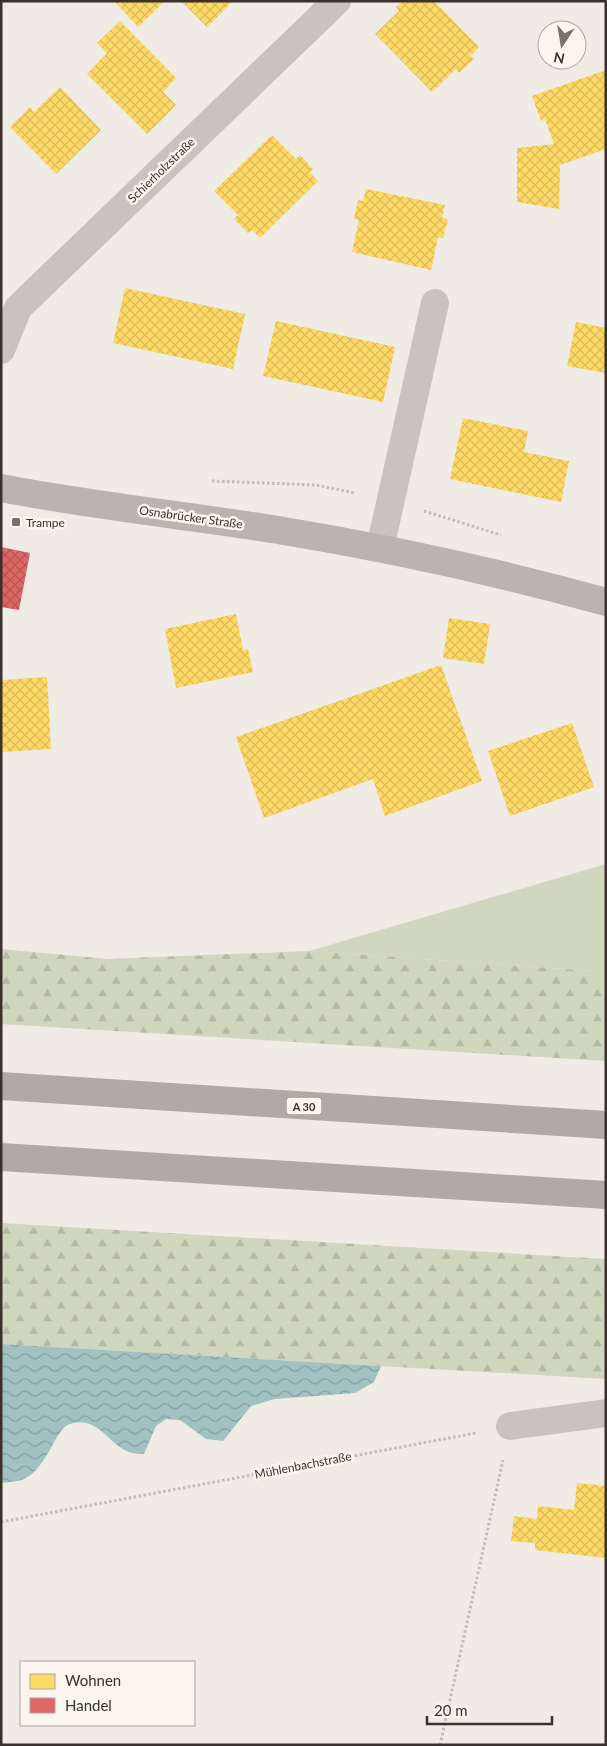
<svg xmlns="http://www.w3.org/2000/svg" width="607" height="1746" viewBox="0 0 607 1746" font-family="Lato,sans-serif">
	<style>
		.grass { fill: #d1d6bf }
		.forest { fill: url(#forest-firs) }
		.water { fill: url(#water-waves) }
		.homes { fill: url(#homes-cross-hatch) }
		.shops { fill: url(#shops-cross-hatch) }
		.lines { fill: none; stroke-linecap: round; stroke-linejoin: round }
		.path { stroke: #c2bbb6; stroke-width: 3; stroke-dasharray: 2.5 2.5; stroke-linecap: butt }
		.minor { stroke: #c9c3be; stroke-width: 28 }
		.secondary { stroke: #bab3ae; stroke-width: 28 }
		.motorway { stroke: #afaaa4; stroke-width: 28 }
		.poi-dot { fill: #7a716c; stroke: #fbf5ee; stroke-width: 2 }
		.labels { text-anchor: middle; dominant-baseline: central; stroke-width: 5; stroke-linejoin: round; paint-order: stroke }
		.shield { fill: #fbf5ee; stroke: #756b66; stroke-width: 1 }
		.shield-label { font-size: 11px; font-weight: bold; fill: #3b302b }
		.street-label { font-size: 12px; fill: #3b302b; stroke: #fbf5ee }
		.poi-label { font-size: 12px; fill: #3b302b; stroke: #fbf5ee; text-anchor: start }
	</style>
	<defs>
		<pattern id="forest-firs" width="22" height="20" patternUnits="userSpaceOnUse" patternTransform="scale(1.25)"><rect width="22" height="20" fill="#d1d6bf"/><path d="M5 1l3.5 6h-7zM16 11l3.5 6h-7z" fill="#b4b8a4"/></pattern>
		<pattern id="water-waves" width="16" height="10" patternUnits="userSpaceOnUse" patternTransform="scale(1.25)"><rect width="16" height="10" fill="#a1c2c1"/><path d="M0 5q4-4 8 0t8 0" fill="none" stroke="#849e9d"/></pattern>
		<pattern id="homes-cross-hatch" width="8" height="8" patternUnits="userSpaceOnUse" patternTransform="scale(1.25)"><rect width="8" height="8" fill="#ffd966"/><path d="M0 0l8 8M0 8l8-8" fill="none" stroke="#dbbb59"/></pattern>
		<pattern id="shops-cross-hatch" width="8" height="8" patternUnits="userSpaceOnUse" patternTransform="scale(1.25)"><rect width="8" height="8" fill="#e06666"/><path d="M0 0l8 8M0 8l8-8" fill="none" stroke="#b75454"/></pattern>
	</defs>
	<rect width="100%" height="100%" fill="#f0ebe5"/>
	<path class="grass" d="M 606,864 L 606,972 L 309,951 Z"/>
	<g class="forest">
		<path d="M 1,949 L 108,959 L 309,951 L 606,972 L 606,1061 L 1,1024 Z"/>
		<path d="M 1,1223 L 606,1259 L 606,1379 L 1,1344 Z"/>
	</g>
	<path class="water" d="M 1,1344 L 381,1366 L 374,1382 L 355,1393 L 275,1399 L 251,1406 L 223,1441 L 206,1439 L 180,1420 L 166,1419 L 156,1426 L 144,1454 C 109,1456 105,1414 70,1424 C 55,1428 48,1468 24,1479 C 18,1482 8,1482 1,1483 Z"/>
	<g class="homes">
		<path d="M 114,1 L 165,1 L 138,27 Z"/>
		<path d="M 181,1 L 233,1 L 207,27 Z"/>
		<path d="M 402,1 L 434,1 L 479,47 L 470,56 L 474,59 L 459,73 L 456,69 L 432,92 L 375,34 L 399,11 L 396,7 Z"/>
		<path d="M 120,21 L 176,78 L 163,92 L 176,105 L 147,134 L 87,74 L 107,53 L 97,43 Z"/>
		<path d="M 606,70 L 606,149 L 560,165 L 559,209 L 517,202 L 517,148 L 554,144 L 545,119 L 541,121 L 532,96 Z"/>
		<path d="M 60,87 L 101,130 L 56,174 L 10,127 L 30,107 L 34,112 Z"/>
		<path d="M 272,135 L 296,159 L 300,155 L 313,169 L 310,172 L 318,181 L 260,238 L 252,230 L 248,233 L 234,219 L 238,215 L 214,191 Z"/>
		<path d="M 366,189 L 445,205 L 442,218 L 448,219 L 443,238 L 438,237 L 431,270 L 352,252 L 359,220 L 354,219 L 358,200 L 363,201 Z"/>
		<path d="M 125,288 L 245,314 L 233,369 L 113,343 Z"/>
		<path d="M 276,321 L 395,347 L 383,402 L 263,376 Z"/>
		<path d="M 576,322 L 606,328 L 606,373 L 567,366 Z"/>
		<path d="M 463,418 L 528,431 L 524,452 L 569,461 L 561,502 L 450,479 Z"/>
		<path d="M 236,614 L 243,650 L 248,649 L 253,672 L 176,688 L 165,629 Z"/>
		<path d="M 449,618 L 490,624 L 484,664 L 443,658 Z"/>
		<path d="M 441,665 L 482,781 L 385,816 L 373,779 L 264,818 L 236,737 Z"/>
		<path d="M 47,677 L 51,749 L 1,752 L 1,680 Z"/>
		<path d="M 572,723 L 594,787 L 510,816 L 488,751 Z"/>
		<path d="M 577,1483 L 606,1486 L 606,1558 L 535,1550 L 535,1543 L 511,1541 L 514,1516 L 537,1519 L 538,1506 L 574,1510 Z"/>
	</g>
	<path class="shops" d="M 1,547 L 30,553 L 19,610 L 1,607 Z"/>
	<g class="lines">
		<g class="path">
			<path d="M 212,481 L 316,485 L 355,493"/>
			<path d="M 424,511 L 501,535"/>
			<path d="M 1,1522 L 476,1433"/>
			<path d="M 440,1745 L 503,1460"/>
		</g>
		<g class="minor">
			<path d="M 1,350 L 18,308 L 337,1"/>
			<path d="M 380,548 L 435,303"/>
			<path d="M 510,1426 L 606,1413"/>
		</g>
		<path class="secondary" d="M 1,488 C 93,506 186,515 278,530 C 388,548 498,572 606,602"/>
		<g class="motorway">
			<path d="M 1,1086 L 606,1125"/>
			<path d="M 1,1157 L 606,1195"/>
		</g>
	</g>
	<rect class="poi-dot" x="11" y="517" width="10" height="10" rx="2.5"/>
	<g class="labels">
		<rect class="shield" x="286.5" y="1097.5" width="35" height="17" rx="4"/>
		<g class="shield-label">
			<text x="304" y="1106">A 30</text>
		</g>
		<g class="street-label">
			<text transform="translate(161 170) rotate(-44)">Schierholzstraße</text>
			<text transform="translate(191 517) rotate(8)">Osnabrücker Straße</text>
			<text transform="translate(303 1465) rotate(-11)">Mühlenbachstraße</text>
		</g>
		<g class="poi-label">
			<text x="26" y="522">Trampe</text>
		</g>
	</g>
	<rect width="607" height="1746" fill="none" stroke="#3b302b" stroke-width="5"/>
	<rect x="20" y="1661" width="175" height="65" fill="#fbf5ee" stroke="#aea6a0"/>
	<rect x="30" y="1674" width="25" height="15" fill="#ffd966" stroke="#aea6a0"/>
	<text x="65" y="1686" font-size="15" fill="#3b302b">Wohnen</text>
	<rect x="30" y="1698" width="25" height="15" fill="#e06666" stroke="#aea6a0"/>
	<text x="65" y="1711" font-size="15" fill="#3b302b">Handel</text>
	<g transform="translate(562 45) rotate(192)"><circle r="24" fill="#fbf5ee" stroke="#aea6a0"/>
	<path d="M0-4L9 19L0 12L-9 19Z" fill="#7a716c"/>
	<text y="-8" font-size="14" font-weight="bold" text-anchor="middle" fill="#3b302b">N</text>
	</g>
	<path d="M427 1716v8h125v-8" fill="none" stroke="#3b302b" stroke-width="2.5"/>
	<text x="434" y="1716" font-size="15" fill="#3b302b" stroke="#fbf5ee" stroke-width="4" paint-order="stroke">20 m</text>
</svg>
